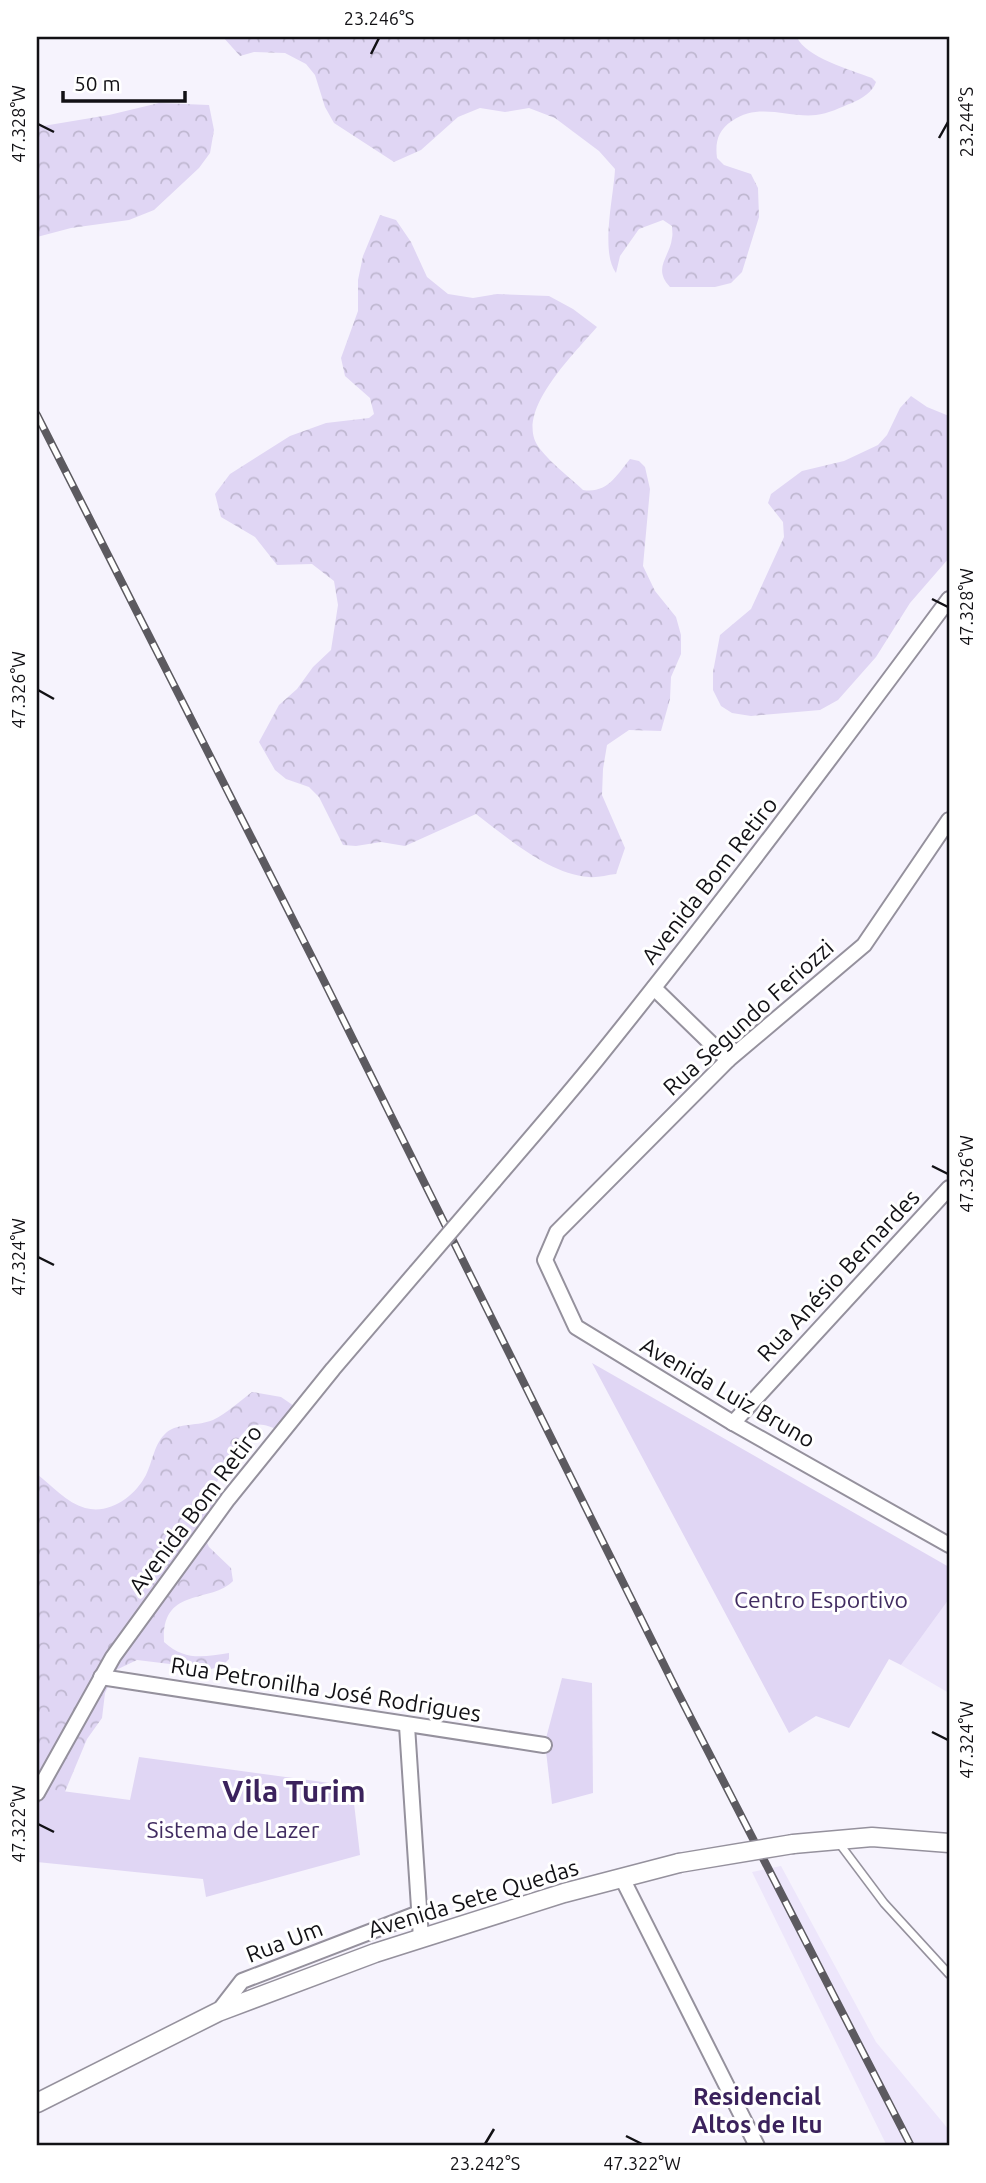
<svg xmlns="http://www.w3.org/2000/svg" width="986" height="2183" viewBox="0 0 986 2183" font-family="Ubuntu,sans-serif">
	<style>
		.built { fill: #ede6fb }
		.forest { fill: url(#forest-crowns) }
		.park { fill: #e0d6f4 }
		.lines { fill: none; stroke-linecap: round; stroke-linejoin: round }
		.service-casing { stroke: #95919d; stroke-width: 10 }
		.minor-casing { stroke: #95919d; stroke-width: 18 }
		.tertiary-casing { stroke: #95919d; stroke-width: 21 }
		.service { stroke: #fff; stroke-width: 7 }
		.minor { stroke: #fff; stroke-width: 14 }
		.tertiary { stroke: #fff; stroke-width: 18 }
		.rail-casing { stroke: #5c5a60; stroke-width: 8 }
		.rail { stroke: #fff; stroke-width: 5; stroke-dasharray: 16; stroke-linecap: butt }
		.minor-bridge-casing { stroke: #95919d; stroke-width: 18; stroke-linecap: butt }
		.tertiary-bridge-casing { stroke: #95919d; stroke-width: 21; stroke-linecap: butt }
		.minor-bridge { stroke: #fff; stroke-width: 14 }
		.tertiary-bridge { stroke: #fff; stroke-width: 18 }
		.ticks { fill: none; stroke: #121115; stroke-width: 2.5 }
		.labels { text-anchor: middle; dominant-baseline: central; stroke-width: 6; stroke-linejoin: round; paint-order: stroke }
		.street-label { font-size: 23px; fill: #121115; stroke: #fff }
		.park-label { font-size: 23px; fill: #412c61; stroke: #fff }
		.neighbourhood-label { font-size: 24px; font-weight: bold; fill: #3b225c; stroke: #fff }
		.district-label { font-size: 30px; font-weight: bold; fill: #3b225c; stroke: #fff }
		.neatline { fill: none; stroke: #121115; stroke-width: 2.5 }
		.ticks-label { font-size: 18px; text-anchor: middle; fill: #121115 }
	</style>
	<defs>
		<pattern id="forest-crowns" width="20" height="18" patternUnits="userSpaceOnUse" patternTransform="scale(1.75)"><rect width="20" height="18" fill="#e0d6f4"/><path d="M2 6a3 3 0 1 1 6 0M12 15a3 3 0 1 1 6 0" fill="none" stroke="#bfb7d0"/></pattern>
	</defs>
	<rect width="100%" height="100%" fill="#f6f3fd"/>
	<g class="built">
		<path d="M 949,1599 L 949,1693 L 901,1665 Z"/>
		<path d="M 781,1866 L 876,2042 L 949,2130 L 949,2146 L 887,2146 L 752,1872 Z"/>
	</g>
	<g class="forest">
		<path d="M 223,37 L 797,37 C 805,57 851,70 872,78 L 876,82 C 873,92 861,99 852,103 C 841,107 828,114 816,115 C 788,118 758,102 732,121 C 718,130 715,142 717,158 L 724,165 L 751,174 L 758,188 L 759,217 L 742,272 L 731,283 L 715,287 L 670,287 C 652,268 670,257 672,238 C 673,234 672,230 672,226 L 663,220 L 639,229 L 620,256 L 616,273 C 600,252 614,195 615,169 L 599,151 L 555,118 L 529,108 L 505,112 L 480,108 L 458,117 L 421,150 L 394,162 L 334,123 L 325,107 L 315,75 L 306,64 L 285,53 L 254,52 L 240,56 Z"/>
		<path d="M 159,103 L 209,105 L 214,130 L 210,153 L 199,168 L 154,210 L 129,220 L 71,228 L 37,237 L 37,127 L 109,115 Z"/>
		<path d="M 380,215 L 396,220 L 411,242 L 427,277 L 448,294 L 473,298 L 497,294 L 549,296 L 573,309 L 597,327 C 575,353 511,414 540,449 C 552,464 569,477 583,490 C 607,494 617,475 630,459 L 639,461 L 645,467 L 650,489 L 643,566 L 655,591 L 676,617 L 681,635 L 681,654 L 671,677 L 670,699 L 661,731 L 629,730 L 607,745 L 603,769 L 602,795 L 625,848 L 616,874 C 607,875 597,878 589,877 C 548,874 508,838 476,814 L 405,846 L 381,842 L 356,846 L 343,845 L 319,797 L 309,787 L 286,779 L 275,770 L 259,742 L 279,705 L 297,689 L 313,667 L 331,650 L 338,605 L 334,581 L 312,564 L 277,565 L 255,537 L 221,517 L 215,494 L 230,474 L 290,436 L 326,423 L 369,418 L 374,414 L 370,398 L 345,376 L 341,358 L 358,311 L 358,280 L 363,256 Z"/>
		<path d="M 911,396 L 927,407 L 949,416 L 949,558 L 910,603 L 876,657 L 838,700 L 820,710 L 751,716 L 732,713 L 721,706 L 713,690 L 713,672 L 720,635 L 751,609 L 784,537 L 783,522 L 768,503 L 771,494 L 802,471 L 844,461 L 878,445 L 887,435 L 900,408 Z"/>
		<path d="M 252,1392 L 281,1397 L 297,1408 L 277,1429 C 271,1427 262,1423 255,1425 C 236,1431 223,1468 216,1485 L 227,1495 L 204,1536 L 209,1547 L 231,1568 L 233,1581 C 211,1604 161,1586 164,1642 C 185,1661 203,1657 229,1653 L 229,1659 L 222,1666 L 211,1669 L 137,1660 L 116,1670 L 105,1693 L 102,1718 L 87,1739 L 64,1794 L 37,1844 L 37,1474 C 51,1485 67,1503 85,1508 C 110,1515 135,1496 146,1475 C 153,1461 154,1443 167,1432 C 178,1423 199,1426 213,1420 C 227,1413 240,1401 252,1392 Z"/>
	</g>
	<g class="park">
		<path d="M 592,1363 L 949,1567 L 949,1599 L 901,1665 L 889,1659 L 849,1728 L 816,1716 L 789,1733 Z"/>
		<path d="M 562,1678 L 592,1683 L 593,1793 L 552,1804 L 545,1742 Z"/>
		<path d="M 139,1757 L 352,1786 L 360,1855 L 206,1897 L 203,1879 L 37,1862 L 37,1807 L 47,1789 L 130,1800 Z"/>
	</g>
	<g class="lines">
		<defs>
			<path id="service" d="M 839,1843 L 884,1903 L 949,1974"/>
			<g id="minor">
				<path d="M 949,820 L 864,945 L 728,1060 L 557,1232 L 545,1260 L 576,1327 L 733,1423 L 949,1545"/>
				<path d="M 654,988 L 728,1060"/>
				<path d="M 494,1181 C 528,1141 563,1101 597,1059 C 718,909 834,754 949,599"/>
				<path d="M 733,1423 L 949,1188"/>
				<path d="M 101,1677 L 544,1745"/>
				<path d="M 407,1726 L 421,1938"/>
				<path d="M 37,1793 L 113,1657 L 228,1499 L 333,1369 L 416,1272"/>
				<path d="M 622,1878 L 757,2146"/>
				<path d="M 218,2012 L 242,1981 L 419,1913"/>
			</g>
			<g id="tertiary">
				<path d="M 793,1844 L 872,1837 L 949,1843"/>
				<path d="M 37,2103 L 218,2012 L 375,1953 L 564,1893 L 679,1863"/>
			</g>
		</defs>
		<use href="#service" class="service-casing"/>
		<use href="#minor" class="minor-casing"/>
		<use href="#tertiary" class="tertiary-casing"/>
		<use href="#service" class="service"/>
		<use href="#minor" class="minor"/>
		<use href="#tertiary" class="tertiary"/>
		<defs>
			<path id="rail" d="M 37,415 L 323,979 L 678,1693 L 911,2146"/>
		</defs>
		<use href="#rail" class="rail-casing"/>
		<use href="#rail" class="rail"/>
		<defs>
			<path id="minor-bridge" d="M 416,1272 L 494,1181"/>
			<path id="tertiary-bridge" d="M 679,1863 L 793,1844"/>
		</defs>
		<use href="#minor-bridge" class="minor-bridge-casing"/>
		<use href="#tertiary-bridge" class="tertiary-bridge-casing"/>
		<use href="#minor-bridge" class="minor-bridge"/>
		<use href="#tertiary-bridge" class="tertiary-bridge"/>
	</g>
	<path class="ticks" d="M 371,54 L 379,38M 38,124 L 54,132M 939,138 L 948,122M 932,599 L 948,607M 38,690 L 54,699M 932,1166 L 948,1174M 38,1257 L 54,1265M 932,1732 L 948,1740M 38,1824 L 54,1832M 626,2136 L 642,2144M 485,2144 L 494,2129"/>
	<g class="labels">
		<g class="street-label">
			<text transform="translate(709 880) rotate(-52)">Avenida Bom Retiro</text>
			<text transform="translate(748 1017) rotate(-42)">Rua Segundo Feriozzi</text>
			<text transform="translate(838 1275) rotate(-47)">Rua Anésio Bernardes</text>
			<text transform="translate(728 1392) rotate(30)">Avenida Luiz Bruno</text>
			<text transform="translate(195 1509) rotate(-53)">Avenida Bom Retiro</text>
			<text transform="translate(326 1689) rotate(9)">Rua Petronilha José Rodrigues</text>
			<text transform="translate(473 1898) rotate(-17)">Avenida Sete Quedas</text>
			<text transform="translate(284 1941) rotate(-21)">Rua Um</text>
		</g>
		<g class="park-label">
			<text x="821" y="1599">Centro Esportivo</text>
			<text x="233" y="1829">Sistema de Lazer</text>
		</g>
		<g class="neighbourhood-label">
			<text x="757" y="2096">Residencial<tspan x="757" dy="28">Altos de Itu</tspan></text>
		</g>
		<g class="district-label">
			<text x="294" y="1791">Vila Turim</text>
		</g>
	</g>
	<rect width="986" height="2183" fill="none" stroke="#ffffff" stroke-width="77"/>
	<path d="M63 91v10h122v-10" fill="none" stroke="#121115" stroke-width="3.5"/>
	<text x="74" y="91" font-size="21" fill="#121115" stroke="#ffffff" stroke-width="5" paint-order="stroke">50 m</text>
	<rect x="38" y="38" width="910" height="2106" class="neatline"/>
	<g class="ticks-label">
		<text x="379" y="25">23.246°S</text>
		<text transform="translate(967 122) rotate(-90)" y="6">23.244°S</text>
		<text transform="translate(19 124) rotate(-90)" y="6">47.328°W</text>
		<text transform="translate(967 607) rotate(-90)" y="6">47.328°W</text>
		<text transform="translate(19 690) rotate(-90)" y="6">47.326°W</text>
		<text transform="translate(967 1174) rotate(-90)" y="6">47.326°W</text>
		<text transform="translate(19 1257) rotate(-90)" y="6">47.324°W</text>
		<text transform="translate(967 1740) rotate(-90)" y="6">47.324°W</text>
		<text transform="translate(19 1824) rotate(-90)" y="6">47.322°W</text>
		<text x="485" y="2170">23.242°S</text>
		<text x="642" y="2170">47.322°W</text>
	</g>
</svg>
